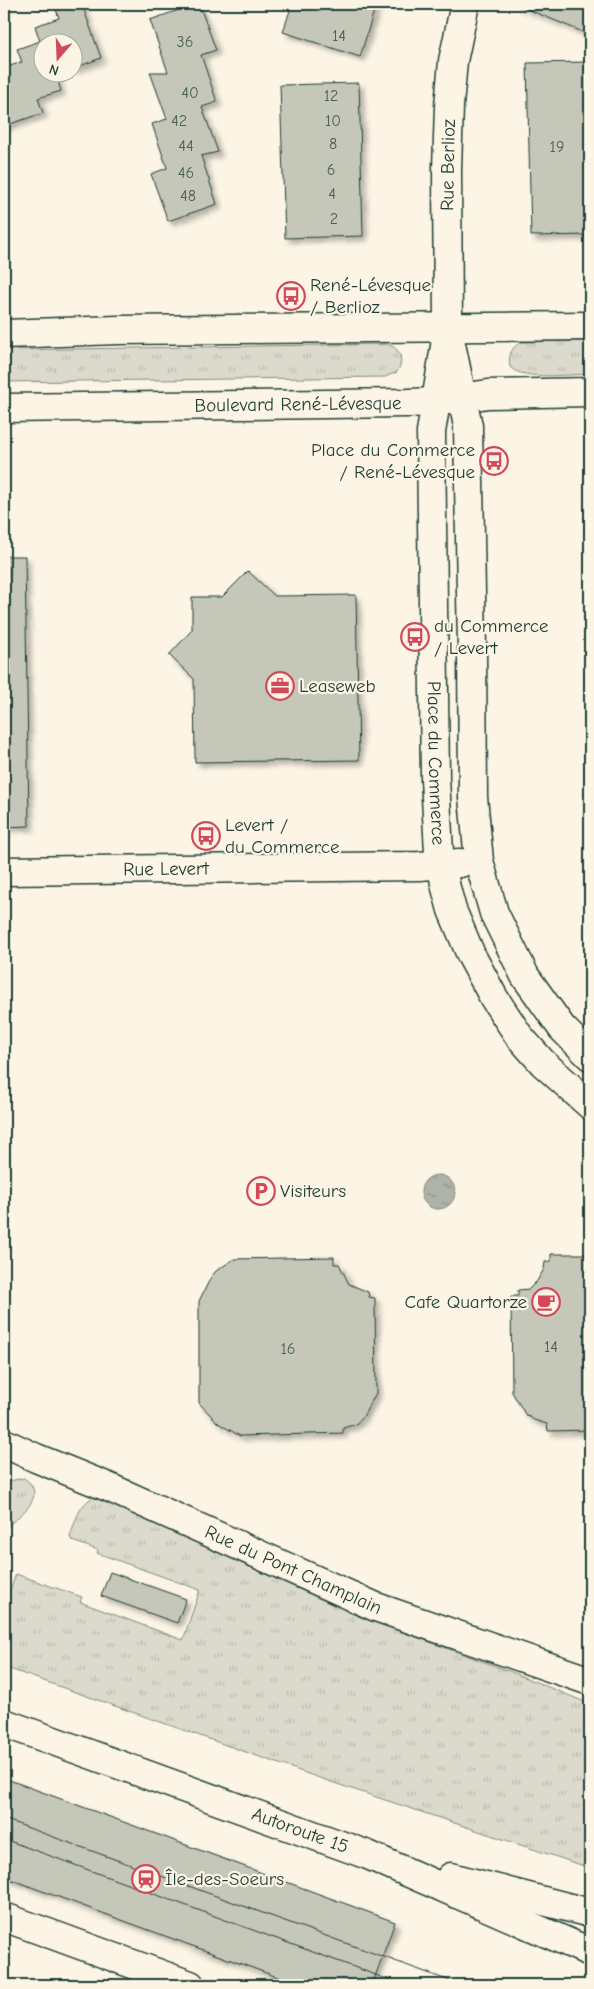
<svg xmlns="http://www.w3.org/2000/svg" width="594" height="1989" viewBox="0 0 594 1989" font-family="'Comic Neue',sans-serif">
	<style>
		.grass { fill: url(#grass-tufts); stroke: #7e8c80 }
		.water { fill: url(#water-ripples); stroke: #758479 }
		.building { fill: #c5c7b9; stroke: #1f3d34; filter: url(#shadow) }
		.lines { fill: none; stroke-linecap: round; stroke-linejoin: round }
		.minor-casing { stroke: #1f3d34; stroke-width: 31 }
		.highway-casing { stroke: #1f3d34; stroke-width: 31 }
		.minor { stroke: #fcf5e5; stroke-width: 28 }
		.highway { stroke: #fcf5e5; stroke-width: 28 }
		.tram { stroke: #1f3d34; stroke-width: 1 }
		.labels { text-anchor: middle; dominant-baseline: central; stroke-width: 4.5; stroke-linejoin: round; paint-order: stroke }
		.number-label { font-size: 16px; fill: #486055 }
		.street-label { font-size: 19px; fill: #1f3d34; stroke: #fcf5e5 }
		.poi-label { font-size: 19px; fill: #1f3d34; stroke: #fcf5e5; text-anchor: start }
	</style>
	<defs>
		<pattern id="grass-tufts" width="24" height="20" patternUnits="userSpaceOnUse" patternTransform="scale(1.25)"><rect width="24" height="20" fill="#dcdacc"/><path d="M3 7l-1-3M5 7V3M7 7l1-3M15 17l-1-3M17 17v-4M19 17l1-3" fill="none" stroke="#bcbcb0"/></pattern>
		<pattern id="water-ripples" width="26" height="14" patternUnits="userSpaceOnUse" patternTransform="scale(1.25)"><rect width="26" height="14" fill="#aeb3a7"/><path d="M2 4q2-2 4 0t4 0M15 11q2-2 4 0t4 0" fill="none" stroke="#8d9389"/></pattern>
		<filter id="shadow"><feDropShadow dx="4.5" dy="4.5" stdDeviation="2.5" flood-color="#0004"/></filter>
	</defs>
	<rect width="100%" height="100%" fill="#fcf5e5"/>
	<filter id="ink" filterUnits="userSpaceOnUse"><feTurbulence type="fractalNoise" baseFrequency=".02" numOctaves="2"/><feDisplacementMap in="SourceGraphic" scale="10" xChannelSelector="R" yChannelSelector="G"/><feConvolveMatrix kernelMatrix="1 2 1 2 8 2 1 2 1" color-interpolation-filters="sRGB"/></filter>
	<g filter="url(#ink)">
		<g class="grass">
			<path d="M 590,341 L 590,374 C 572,374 523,381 510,367 C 508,355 511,348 521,342 Z"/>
			<path d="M 386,344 C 400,347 405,360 397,372 L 385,377 L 4,382 L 4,350 Z"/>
			<path d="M 24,1478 C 50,1496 18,1517 4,1529 L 4,1482 Z"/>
			<path d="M 100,1494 L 353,1614 L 509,1671 L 590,1704 L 590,1868 L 331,1782 L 4,1667 L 4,1607 L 16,1574 L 82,1597 L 80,1602 L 183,1640 L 200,1590 L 97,1553 L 98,1550 L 72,1541 L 70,1537 C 77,1517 79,1502 100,1494 Z"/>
		</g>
		<circle class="water" cx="438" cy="1192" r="17"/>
		<g class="building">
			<path d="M 54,4 L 82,4 L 101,58 L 72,69 L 72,42 L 42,42 L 42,72 L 64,72 L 56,75 L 61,91 L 38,98 L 43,113 L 4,126 L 4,68 L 22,62 L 17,49 L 40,41 L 35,26 L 59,18 Z"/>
			<path d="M 196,4 L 199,4 L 216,50 L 201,55 L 217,102 L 202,107 L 218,152 L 201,156 L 217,204 L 168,221 L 151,174 L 167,168 L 152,124 L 167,119 L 150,72 L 168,72 L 150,20 Z"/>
			<path d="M 292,4 L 376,4 L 360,57 L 283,32 Z"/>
			<path d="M 515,4 L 590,4 L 590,35 Z"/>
			<path d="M 590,62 L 590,235 L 531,236 L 527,63 Z"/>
			<path d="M 359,83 L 363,236 L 285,238 L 280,85 Z"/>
			<path d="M 4,556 L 25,556 L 29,826 L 4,827 Z"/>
			<path d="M 248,571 L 275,596 L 356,595 L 359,760 L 195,762 L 194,679 L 169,655 L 192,630 L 192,597 L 222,597 Z"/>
			<path d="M 551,1254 L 590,1254 L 590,1430 L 548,1431 L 547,1424 L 534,1420 L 525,1414 L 512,1392 L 511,1296 L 518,1296 L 518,1290 L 529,1289 L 537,1281 L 544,1269 L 545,1262 L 551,1261 Z"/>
			<path d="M 334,1257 L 334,1264 L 339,1264 L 349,1284 L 368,1292 L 369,1297 L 375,1298 L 376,1393 L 364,1415 L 356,1424 L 343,1428 L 343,1433 L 240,1436 L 218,1423 L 199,1403 L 199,1301 L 211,1277 L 216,1271 L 234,1259 Z"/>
			<path d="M 110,1572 L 186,1599 L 177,1623 L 101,1596 Z"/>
			<path d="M 4,1778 L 395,1922 L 372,1985 L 299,1985 L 4,1877 Z"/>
		</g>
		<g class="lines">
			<defs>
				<g id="minor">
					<path id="s1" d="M 465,4 L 453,61 L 449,106 L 447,169 L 448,328 L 431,432 L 435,779 L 439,852 L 446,888 L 452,910 L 471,955 L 494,998 L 519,1036 L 543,1063 L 590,1105"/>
					<path d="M 4,334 L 118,330 L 590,326"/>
					<path d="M 451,344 L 468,426 L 472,648 L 473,797 L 479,861 L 494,913 L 525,976 L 562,1028 L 590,1056"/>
					<path id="s2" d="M 4,408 L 408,403 L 435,402 L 488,394 L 590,392"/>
					<path id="s3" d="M 4,871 L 419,866 L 460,863"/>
					<path id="s4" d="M 4,1443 L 36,1458 L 108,1487 L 376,1607 L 590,1681"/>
				</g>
				<g id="highway">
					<path id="s5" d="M 4,1723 L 368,1855 L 590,1952"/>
					<path d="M 451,1877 L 590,1913"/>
					<path d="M 4,1917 L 190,1985"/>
				</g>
			</defs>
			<use href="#minor" class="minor-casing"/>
			<use href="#highway" class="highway-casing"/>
			<use href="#minor" class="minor"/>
			<use href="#highway" class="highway"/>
			<g class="tram">
				<path d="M 4,1819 L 461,1985"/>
				<path d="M 4,1839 L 403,1985"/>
			</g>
		</g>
	</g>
	<defs>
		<symbol id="bus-ring" viewBox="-11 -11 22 22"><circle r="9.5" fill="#fcf5e5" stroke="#d1495b" stroke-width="1.5"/><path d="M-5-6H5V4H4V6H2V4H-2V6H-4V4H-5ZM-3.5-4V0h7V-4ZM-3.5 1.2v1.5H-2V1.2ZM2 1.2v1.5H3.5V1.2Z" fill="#d1495b"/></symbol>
		<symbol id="office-ring" viewBox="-11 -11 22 22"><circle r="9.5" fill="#fcf5e5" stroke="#d1495b" stroke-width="1.5"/><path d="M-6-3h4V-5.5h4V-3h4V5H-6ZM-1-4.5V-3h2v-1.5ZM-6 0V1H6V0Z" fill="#d1495b"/></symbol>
		<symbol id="parking-ring" viewBox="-11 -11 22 22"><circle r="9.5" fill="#fcf5e5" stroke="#d1495b" stroke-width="1.5"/><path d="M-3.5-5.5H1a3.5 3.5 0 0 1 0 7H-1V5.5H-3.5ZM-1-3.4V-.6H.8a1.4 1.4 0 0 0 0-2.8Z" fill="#d1495b"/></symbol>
		<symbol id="cafe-ring" viewBox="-11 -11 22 22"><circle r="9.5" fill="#fcf5e5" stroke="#d1495b" stroke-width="1.5"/><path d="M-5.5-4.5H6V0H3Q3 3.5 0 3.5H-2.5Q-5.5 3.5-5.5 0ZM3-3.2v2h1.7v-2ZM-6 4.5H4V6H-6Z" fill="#d1495b"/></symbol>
		<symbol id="station-ring" viewBox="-11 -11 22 22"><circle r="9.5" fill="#fcf5e5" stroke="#d1495b" stroke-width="1.5"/><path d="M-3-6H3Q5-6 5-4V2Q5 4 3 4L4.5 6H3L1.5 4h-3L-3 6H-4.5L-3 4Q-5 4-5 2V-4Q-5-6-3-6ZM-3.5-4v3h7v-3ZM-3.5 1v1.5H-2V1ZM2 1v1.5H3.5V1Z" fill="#d1495b"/></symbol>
	</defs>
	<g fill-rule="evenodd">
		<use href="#bus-ring" x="275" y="280" width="32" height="32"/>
		<use href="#bus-ring" x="478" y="445" width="32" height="32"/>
		<use href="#bus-ring" x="399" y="621" width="32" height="32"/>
		<use href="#office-ring" x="264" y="670" width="32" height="32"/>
		<use href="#bus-ring" x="190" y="820" width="32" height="32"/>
		<use href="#parking-ring" x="245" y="1175" width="32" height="32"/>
		<use href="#cafe-ring" x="530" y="1286" width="32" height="32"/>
		<use href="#station-ring" x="130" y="1863" width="32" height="32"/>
	</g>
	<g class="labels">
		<g class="number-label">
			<text x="339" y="36">14</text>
			<text x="185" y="42">36</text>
			<text x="190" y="93">40</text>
			<text x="331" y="96">12</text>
			<text x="179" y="121">42</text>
			<text x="333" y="121">10</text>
			<text x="333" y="144">8</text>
			<text x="186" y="146">44</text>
			<text x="557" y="147">19</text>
			<text x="331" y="170">6</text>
			<text x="186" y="173">46</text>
			<text x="332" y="194">4</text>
			<text x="188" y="196">48</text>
			<text x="334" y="219">2</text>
			<text x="551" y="1347">14</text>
			<text x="288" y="1349">16</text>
		</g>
		<g class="street-label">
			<text transform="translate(448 165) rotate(-89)">Rue Berlioz</text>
			<text stroke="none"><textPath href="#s2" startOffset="294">Boulevard René-Lévesque</textPath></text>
			<text stroke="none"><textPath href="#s1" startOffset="762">Place du Commerce</textPath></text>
			<text stroke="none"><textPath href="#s3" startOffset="162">Rue Levert</textPath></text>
			<text stroke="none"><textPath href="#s4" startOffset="316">Rue du Pont Champlain</textPath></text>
			<text stroke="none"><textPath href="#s5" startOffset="315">Autoroute 15</textPath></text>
		</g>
		<g class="poi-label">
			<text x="310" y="285">René-Lévesque<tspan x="310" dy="22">/ Berlioz</tspan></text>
			<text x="475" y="450" text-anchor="end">Place du Commerce<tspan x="475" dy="22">/ René-Lévesque</tspan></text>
			<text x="434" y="626">du Commerce<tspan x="434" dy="22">/ Levert</tspan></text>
			<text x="299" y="686">Leaseweb</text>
			<text x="225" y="825">Levert /<tspan x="225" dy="22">du Commerce</tspan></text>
			<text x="280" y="1191">Visiteurs</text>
			<text x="527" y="1302" text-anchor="end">Cafe Quartorze</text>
			<text x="165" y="1879">Île-des-Soeurs</text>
		</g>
	</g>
	<rect width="594" height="1989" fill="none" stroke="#fcf5e5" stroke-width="20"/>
	<rect x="10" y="10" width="574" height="1969" fill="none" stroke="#1f3d34" stroke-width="2" filter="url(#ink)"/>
	<g transform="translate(58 58) rotate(199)"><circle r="24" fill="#fcf5e5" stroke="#a4ab9e"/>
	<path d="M0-4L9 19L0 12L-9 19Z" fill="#d1495b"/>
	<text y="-8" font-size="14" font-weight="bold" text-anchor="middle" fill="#1f3d34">N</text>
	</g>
</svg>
